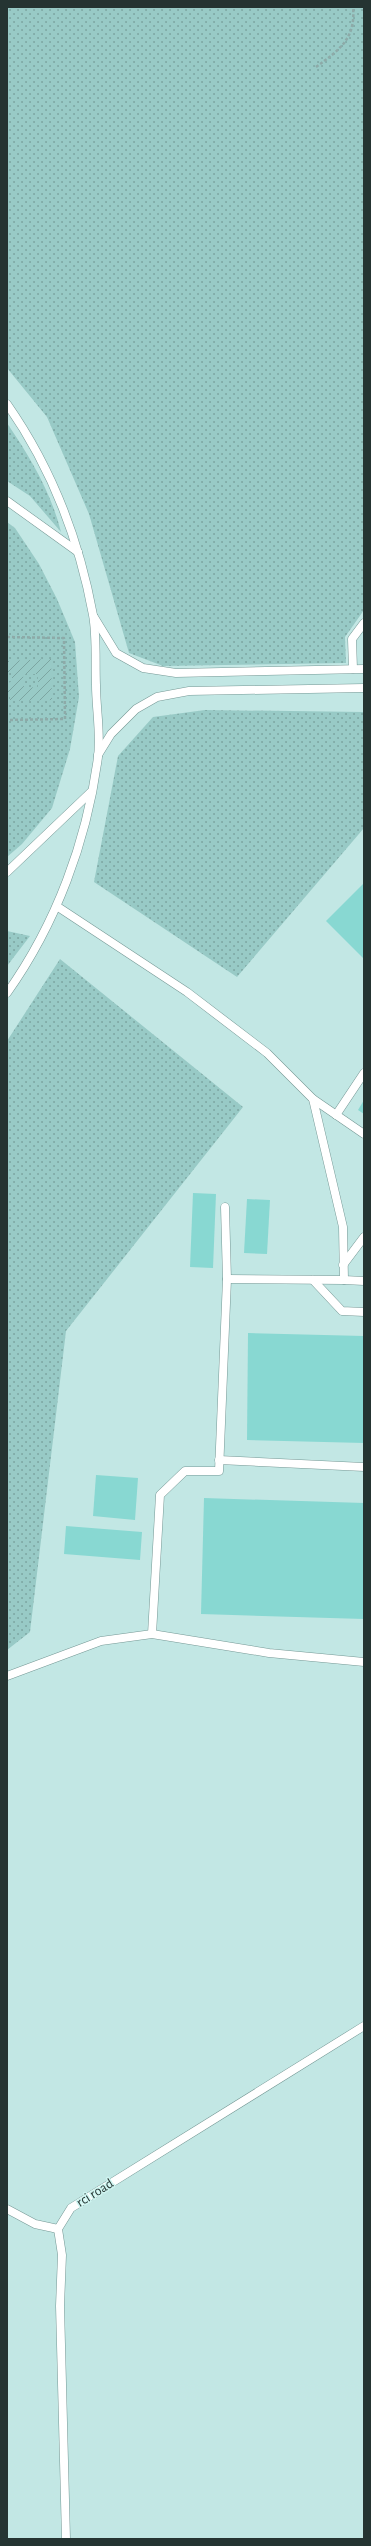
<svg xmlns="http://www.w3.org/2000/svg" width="371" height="2546" viewBox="0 0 371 2546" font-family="'Alegreya Sans',sans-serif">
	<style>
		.grass { fill: url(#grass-dots) }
		.garden { fill: url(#garden-furrows); fill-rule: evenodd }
		.building { fill: #88d8d2 }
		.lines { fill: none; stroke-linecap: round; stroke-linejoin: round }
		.service-casing { stroke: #759895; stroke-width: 9 }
		.path { stroke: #8daaa8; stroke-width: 2.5; stroke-dasharray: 3 2; stroke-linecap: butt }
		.service { stroke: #fff; stroke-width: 8 }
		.labels { text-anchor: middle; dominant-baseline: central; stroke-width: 3; stroke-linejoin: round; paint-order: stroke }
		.street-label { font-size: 14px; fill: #253432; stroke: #cff5f1 }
	</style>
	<defs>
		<pattern id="grass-dots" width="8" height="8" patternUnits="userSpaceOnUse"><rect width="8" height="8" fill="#98cac6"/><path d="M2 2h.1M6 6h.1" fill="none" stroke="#7ca5a1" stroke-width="1.8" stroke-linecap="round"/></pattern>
		<pattern id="garden-furrows" width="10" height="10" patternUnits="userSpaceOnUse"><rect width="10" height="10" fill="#98cac6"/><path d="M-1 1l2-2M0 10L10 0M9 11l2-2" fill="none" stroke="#7ca5a1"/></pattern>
	</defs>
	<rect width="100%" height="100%" fill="#c2e7e4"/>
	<g class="grass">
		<path d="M 7,7 L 364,7 L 364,610 L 345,637 L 346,663 L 163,666 L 129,653 L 89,514 L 47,417 L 7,368 Z"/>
		<path d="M 7,423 C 30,457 51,492 61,532 L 30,496 L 7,481 Z"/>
		<path d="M 7,522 L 15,528 L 39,564 L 57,599 L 75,642 L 79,697 L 70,749 L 52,808 L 22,844 L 7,857 Z"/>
		<path d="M 205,710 L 364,712 L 364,828 L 237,977 L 94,882 L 118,756 L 153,717 Z"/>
		<path d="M 7,931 L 30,936 L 7,966 Z"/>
		<path d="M 60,959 L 243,1107 L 66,1331 L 30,1632 L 7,1650 L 7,1041 Z"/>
	</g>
	<path class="garden" d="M 51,659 L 52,700 L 10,701 L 10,693 L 7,694 L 7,684 L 12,681 L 12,672 L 7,672 L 7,661 ZM 23,674 L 38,674 L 38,687 L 24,688 Z"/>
	<g class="building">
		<path d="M 364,883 L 364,959 L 326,921 Z"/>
		<path d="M 364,1100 L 364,1114 L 358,1110 Z"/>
		<path d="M 193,1193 L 216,1194 L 213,1268 L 190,1267 Z"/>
		<path d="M 247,1199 L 270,1200 L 267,1254 L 244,1253 Z"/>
		<path d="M 248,1333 L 364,1336 L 364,1443 L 247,1440 Z"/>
		<path d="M 96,1475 L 138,1478 L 135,1520 L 93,1516 Z"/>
		<path d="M 204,1498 L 364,1503 L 364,1619 L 201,1614 Z"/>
		<path d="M 66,1526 L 142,1532 L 140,1560 L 64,1554 Z"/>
	</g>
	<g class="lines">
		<defs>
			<g id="service">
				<path d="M 7,404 C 51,467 79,539 93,615 C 97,637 95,662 96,685 C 96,708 101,734 98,757 C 87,841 56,924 7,993"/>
				<path d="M 7,501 L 78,552"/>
				<path d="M 94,617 L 116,653 L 143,668 L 176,673 L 364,669"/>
				<path d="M 353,669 L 352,639 L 364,623"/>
				<path d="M 98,755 L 111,734 L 136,709 L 157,697 L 189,691 L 364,688"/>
				<path d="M 7,872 L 91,792"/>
				<path d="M 58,907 L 187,992 L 267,1053 L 313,1099 L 343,1227 L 344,1280 L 364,1281"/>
				<path d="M 313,1099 L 364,1134"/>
				<path d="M 336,1115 L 364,1073"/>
				<path d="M 343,1265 L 364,1237"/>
				<path d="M 227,1279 L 344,1280"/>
				<path d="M 313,1280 L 342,1311 L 364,1312"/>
				<path d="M 219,1460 L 364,1467"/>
				<path d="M 152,1634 L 160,1495 L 185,1471 L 219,1471 L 227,1279 L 225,1207"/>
				<path d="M 7,1676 L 101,1641 L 152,1634 L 269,1653 L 364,1662"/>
				<path d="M 7,2209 L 35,2224 L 58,2229"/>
				<path d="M 66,2539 L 60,2306 L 62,2255 L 58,2229 L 71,2208 L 364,2026"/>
			</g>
		</defs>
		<use href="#service" class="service-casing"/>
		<g class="path">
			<path d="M 316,67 C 339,50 356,39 353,7"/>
			<path d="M 7,637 L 64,638 L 65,719 L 7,720"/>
		</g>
		<use href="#service" class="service"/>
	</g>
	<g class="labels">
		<g class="street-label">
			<text transform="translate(95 2193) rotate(-32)">rci road</text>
		</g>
	</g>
	<rect width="371" height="2546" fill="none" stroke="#253432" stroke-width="16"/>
</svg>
